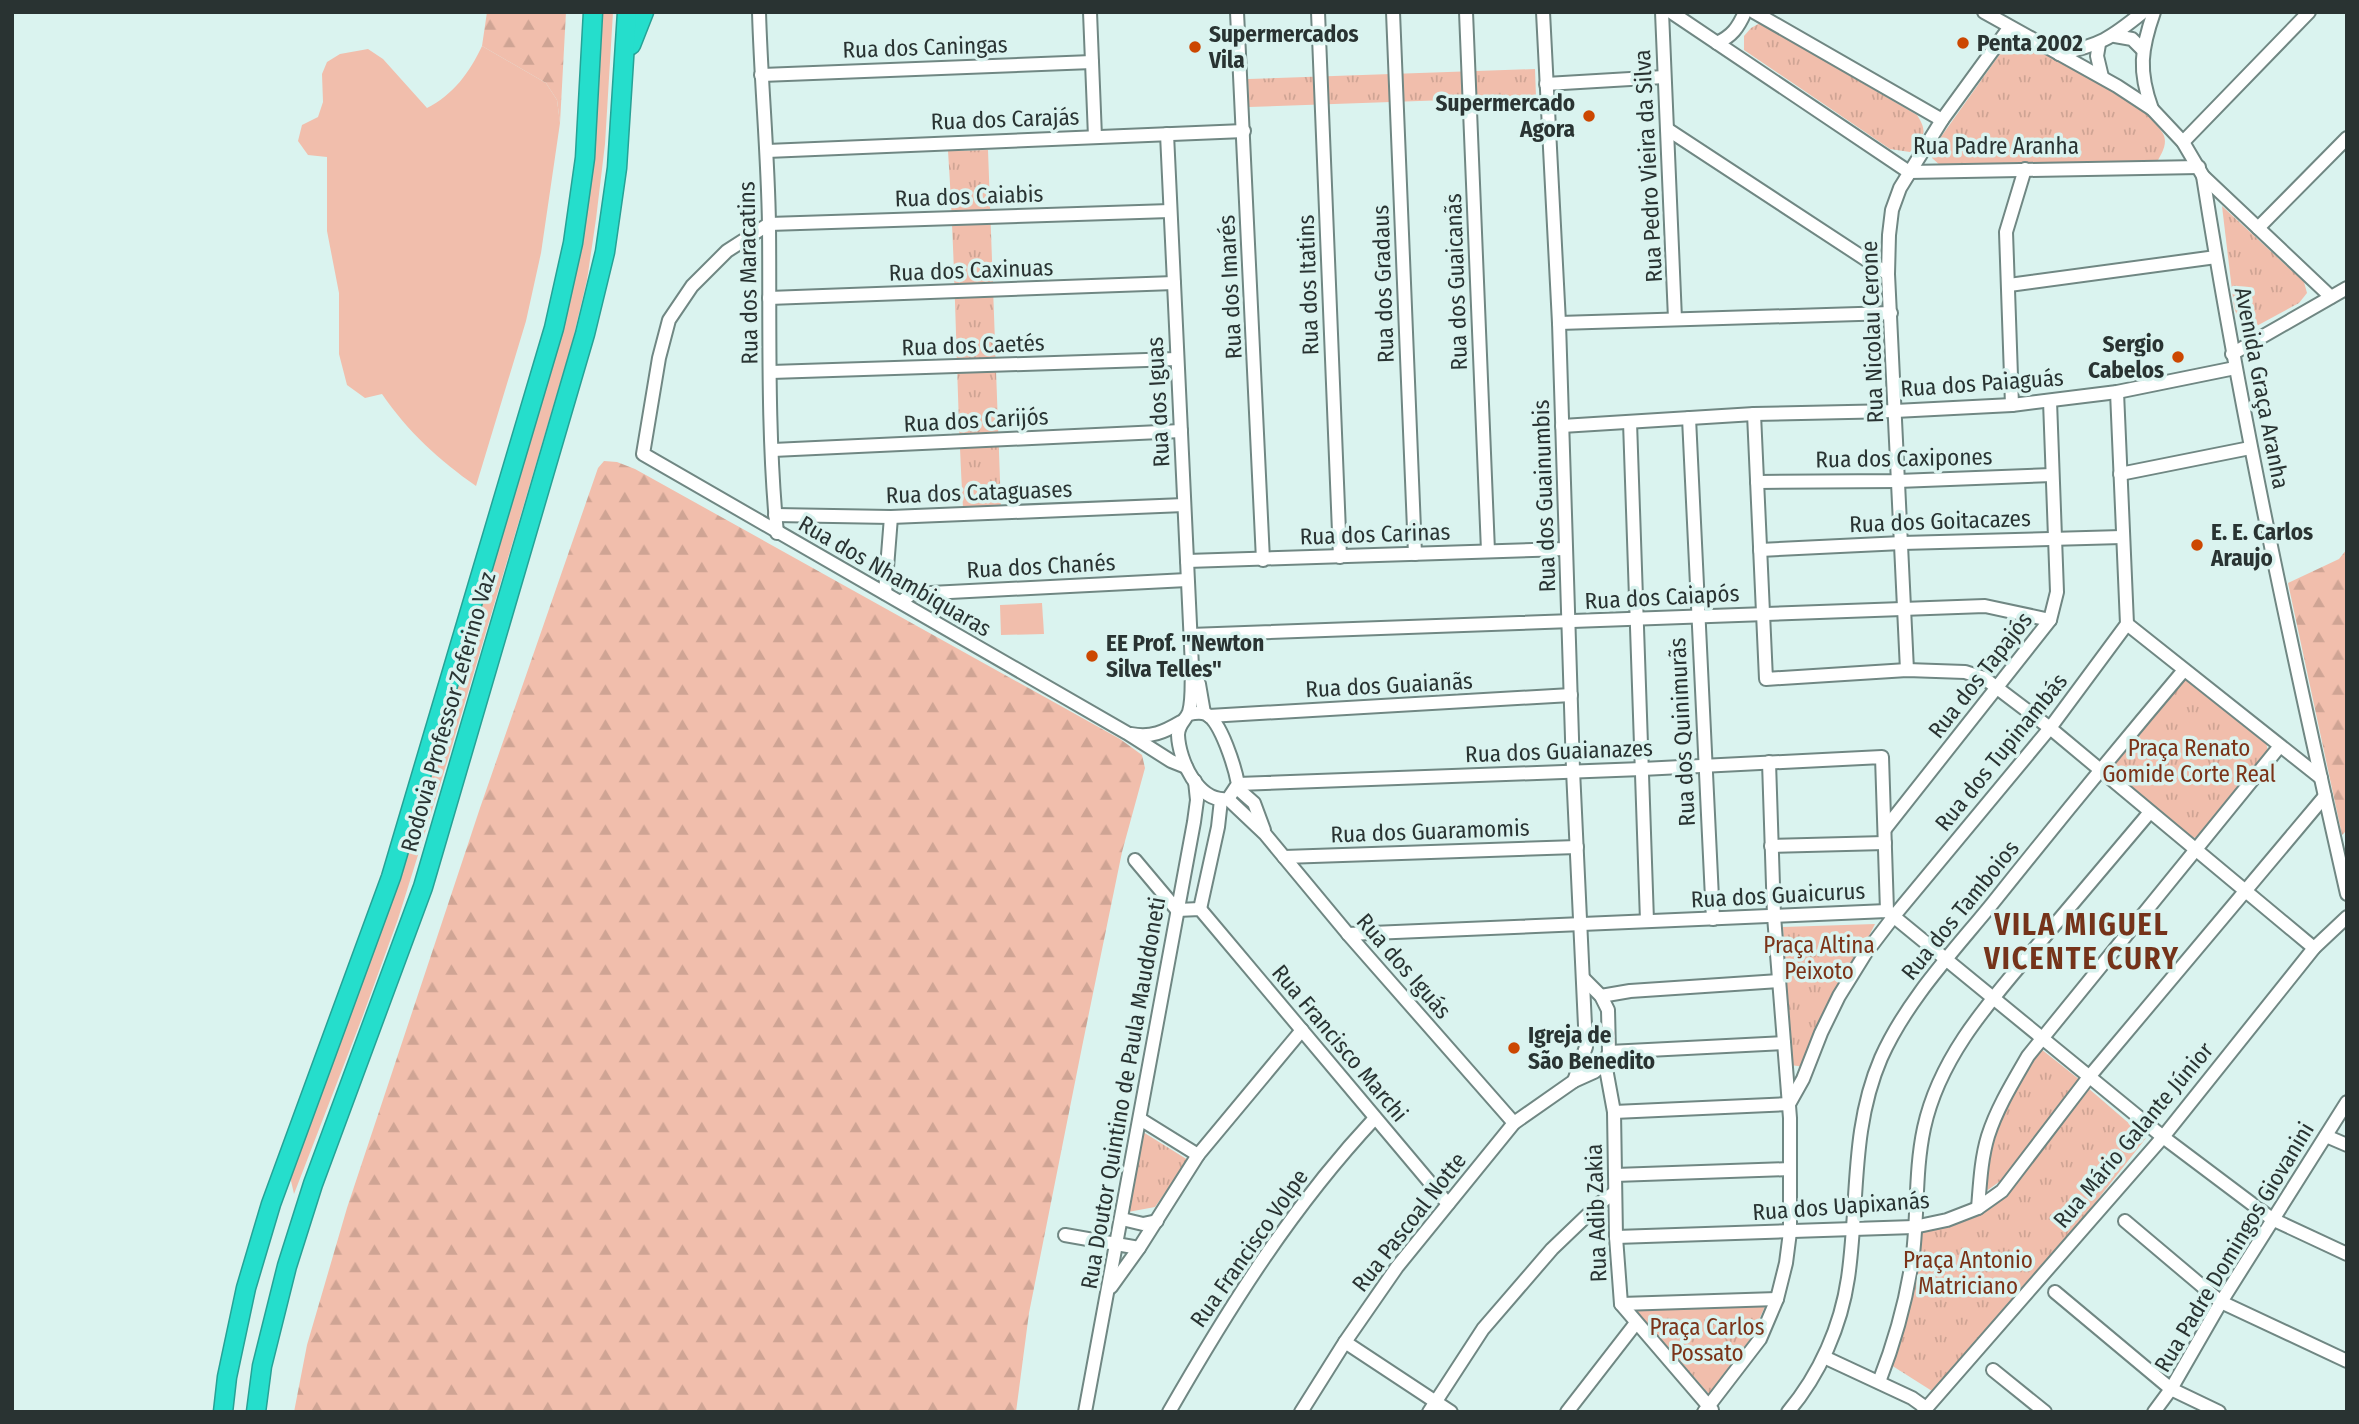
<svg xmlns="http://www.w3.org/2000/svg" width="2359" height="1424" viewBox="0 0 2359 1424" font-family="'Fira Sans Condensed',sans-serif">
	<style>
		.grass { fill: #f1beac }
		.forest { fill: url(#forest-firs) }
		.park { fill: url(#park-tufts) }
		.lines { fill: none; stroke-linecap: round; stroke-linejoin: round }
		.minor-casing { stroke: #708783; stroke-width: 16 }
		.highway-casing { stroke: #26a296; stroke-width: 21 }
		.minor { stroke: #fff; stroke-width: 12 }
		.highway { stroke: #25decc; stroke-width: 18 }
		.poi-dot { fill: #cc4701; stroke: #daf3ef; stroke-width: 2.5 }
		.labels { text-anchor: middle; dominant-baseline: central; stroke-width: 7; stroke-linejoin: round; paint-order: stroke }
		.poi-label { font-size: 23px; font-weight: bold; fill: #293332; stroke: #daf3ef; text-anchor: start }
		.street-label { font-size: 23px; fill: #293332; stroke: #daf3ef }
		.park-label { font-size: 23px; fill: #7b3318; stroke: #daf3ef }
		.district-label { font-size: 30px; font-weight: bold; letter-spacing: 2px; fill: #75331a; stroke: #daf3ef }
	</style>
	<defs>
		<pattern id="forest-firs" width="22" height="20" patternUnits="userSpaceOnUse" patternTransform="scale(1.75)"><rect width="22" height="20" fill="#f1beac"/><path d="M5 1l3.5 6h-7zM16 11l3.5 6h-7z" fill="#cfa494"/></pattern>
		<pattern id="park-tufts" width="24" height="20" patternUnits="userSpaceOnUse" patternTransform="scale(1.75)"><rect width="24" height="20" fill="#f1beac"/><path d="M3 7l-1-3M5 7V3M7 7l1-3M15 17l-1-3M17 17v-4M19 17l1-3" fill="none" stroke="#cfa494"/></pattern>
	</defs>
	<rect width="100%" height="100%" fill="#daf3ef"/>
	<g class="grass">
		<path d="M 600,12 L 613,12 L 605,144 L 596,219 L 587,280 L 572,343 L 449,756 L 398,919 L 362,1018 L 294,1194 L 289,1172 L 560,334 Z"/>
		<path d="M 482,46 L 546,83 L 557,100 L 560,123 L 541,253 L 526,321 L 476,486 C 439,460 408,432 382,394 L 365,398 L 347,385 L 339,354 L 339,293 L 327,231 L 327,157 L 308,155 L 298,141 L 302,125 L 318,117 L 323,102 L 322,74 L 327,62 L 340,54 L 368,49 L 383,59 L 427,108 C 453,95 470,72 482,46 Z"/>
		<path d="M 1042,603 L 1044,634 L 1001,635 L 1000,605 Z"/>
	</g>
	<g class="forest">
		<path d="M 487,12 L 566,12 L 560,123 L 557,100 L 546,83 L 482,46 Z"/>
		<path d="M 604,461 L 617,462 L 635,469 L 1120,739 L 1142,755 L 1145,768 L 1122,852 L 1082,1047 L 1029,1313 L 1016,1412 L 294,1412 L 307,1345 L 347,1208 L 480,808 L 598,468 Z"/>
		<path d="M 2347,549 L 2347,830 L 2342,835 L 2288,583 L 2339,559 Z"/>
	</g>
	<g class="park">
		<path d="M 1760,23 L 1917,115 C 1929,133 1923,138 1910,152 L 1890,149 L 1744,50 L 1744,36 L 1751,28 Z"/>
		<path d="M 2018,42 L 2034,48 C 2067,66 2144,101 2162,132 C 2169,142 2162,153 2157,162 L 1942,167 L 1932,158 L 1938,141 L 2007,44 Z"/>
		<path d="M 1535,69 L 1536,97 L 1249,107 L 1248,79 Z"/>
		<path d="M 988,150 L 1001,507 L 963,508 C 956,389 956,270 948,151 Z"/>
		<path d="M 2222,206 L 2304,282 L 2307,293 L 2299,303 L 2251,329 L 2240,325 L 2234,307 Z"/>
		<path d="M 2187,678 L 2266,742 L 2268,751 L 2206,833 L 2194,838 L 2184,835 L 2116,779 L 2112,771 L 2116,757 L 2181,681 Z"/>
		<path d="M 1875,924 L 1804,1067 L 1791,1065 L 1783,927 Z"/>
		<path d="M 2041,1049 L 2080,1080 L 2006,1177 L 1985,1192 C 1987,1172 1987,1150 1994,1131 C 2003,1106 2023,1068 2041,1049 Z"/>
		<path d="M 2088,1088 L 2146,1138 L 2091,1208 L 1932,1391 L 1891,1365 C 1908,1321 1919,1277 1922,1230 L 1999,1199 Z"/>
		<path d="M 1143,1132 L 1188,1160 L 1155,1207 L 1128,1212 Z"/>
		<path d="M 1766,1304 L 1751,1338 L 1709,1394 L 1634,1309 Z"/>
	</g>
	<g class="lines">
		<defs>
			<g id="minor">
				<path d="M 759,12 C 761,83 768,154 769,225 C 770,327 767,431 777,533"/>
				<path d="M 1090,12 L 1095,137"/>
				<path d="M 1237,12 L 1263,560"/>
				<path d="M 1318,12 L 1340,557"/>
				<path d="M 1393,12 L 1415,554"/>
				<path d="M 1466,12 L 1488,551"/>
				<path d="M 1543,12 L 1559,323 L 1573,770 L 1586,1047 L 1574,1081"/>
				<path d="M 1662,12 L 1675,319"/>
				<path d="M 1671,12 L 1909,172 L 2199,167"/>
				<path d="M 1754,12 L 1942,120"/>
				<path d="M 1984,12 L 2117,86 L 2152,109 L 2183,142 L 2203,176 L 2331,297"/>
				<path d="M 2115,36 L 2132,39 L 2142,49"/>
				<path d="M 1717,43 C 1732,36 1738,28 1745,12"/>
				<path d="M 2099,44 L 2097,56 L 2102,77"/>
				<path d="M 2059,54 C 2100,45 2110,39 2143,12"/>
				<path d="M 761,75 L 1092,62"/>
				<path d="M 1546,84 L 1664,77"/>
				<path d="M 2152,109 C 2138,71 2141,49 2154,12"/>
				<path d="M 1667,129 L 1888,274"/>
				<path d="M 1167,134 L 1192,667 C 1191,680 1193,699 1189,712 C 1186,720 1178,724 1178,735 C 1179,760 1198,803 1228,799 L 1238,784 C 1235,768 1221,721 1206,714 C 1201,712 1194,713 1189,714"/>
				<path d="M 2183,142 L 2309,12"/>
				<path d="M 767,151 L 1244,131"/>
				<path d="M 2203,176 C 2241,418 2293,656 2347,894"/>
				<path d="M 1170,211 L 769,224 L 727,251 L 692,286 L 669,320 L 659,358 L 643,454 L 1127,733 L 1171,761 L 1186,767"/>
				<path d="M 2258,228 L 2347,138"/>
				<path d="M 2009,285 L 2216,257"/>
				<path d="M 769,298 L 1174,283"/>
				<path d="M 1559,323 L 1891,313"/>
				<path d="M 2232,354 L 2347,288"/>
				<path d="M 771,372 L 1177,359"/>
				<path d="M 2012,405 L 2006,232 L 2025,169"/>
				<path d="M 1754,414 L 1766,679 L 1907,670 L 1965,672 L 1984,678 L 2050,728 L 2314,948"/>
				<path d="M 1689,418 L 1713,919"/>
				<path d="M 1630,422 L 1647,921"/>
				<path d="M 1562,426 L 1754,414 L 1895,411 L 2012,405 L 2117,392 L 2235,368"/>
				<path d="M 773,450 L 1181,431"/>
				<path d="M 2120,474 L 2250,448"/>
				<path d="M 1757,482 L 1898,481 L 2052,475"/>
				<path d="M 775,515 L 891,517 L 1184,505"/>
				<path d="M 1760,550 L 1902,543 L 2122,537"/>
				<path d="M 1187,561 L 1566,549"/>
				<path d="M 885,593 L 891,517"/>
				<path d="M 901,602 L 911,594 L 1187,580"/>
				<path d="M 2127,624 L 2321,778"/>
				<path d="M 1190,635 L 1985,606 L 2050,620"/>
				<path d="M 1907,670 L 1888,274 L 1889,235 L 1892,210 L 1900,188 L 1942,120 L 2009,28"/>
				<path d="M 1193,671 L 1199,684 L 1204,713"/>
				<path d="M 1209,716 L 1571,695"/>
				<path d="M 1131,734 C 1151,738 1164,732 1181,722"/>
				<path d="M 1238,784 L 1642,769 L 1882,757 L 1887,911"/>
				<path d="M 1237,788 L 1254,803 L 1264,830"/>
				<path d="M 1228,799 L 1265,834 L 1348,934 L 1514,1123"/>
				<path d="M 1885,829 L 2050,620 L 2057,592 L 2050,401"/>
				<path d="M 1771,846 L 1885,843"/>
				<path d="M 1284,857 L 1577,847"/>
				<path d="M 1135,860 L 1177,910"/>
				<path d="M 1200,909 L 1218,827 L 1221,800"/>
				<path d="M 1177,910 L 1200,909 L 1448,1204"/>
				<path d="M 1348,934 L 1887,911 L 2163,1137 L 2272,1219 L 2347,1254"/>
				<path d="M 1601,996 L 1630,991 L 1779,981"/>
				<path d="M 1609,1052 L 1784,1043"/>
				<path d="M 1605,1063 L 1614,1112 L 1616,1237 L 1621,1304 L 1712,1410"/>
				<path d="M 1789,1104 L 1803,1079 L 1821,1033 L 1839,996 L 1865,954 L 1894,916 L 2050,728 L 2127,624 L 2117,392"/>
				<path d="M 1614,1112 L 1789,1104"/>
				<path d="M 1140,1119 L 1198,1155"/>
				<path d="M 2326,1136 L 2347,1145"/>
				<path d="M 1615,1175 L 1790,1169"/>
				<path d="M 1978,1208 C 1980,1184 1981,1159 1988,1136 C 1997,1108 2013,1082 2028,1056 L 2280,746"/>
				<path d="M 1122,1219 L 1143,1224 L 1157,1221"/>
				<path d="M 2125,1221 L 2221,1302 L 2347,1361"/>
				<path d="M 1065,1235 L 1139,1248"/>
				<path d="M 1616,1237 L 1914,1227 L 1947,1220 L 1978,1208 L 2002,1191 L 2089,1077 L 2325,796"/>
				<path d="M 1111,1287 L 1139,1248 L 1198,1155 L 1302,1030"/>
				<path d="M 2055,1292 L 2171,1389 L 2219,1412"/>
				<path d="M 1621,1304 L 1777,1299"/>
				<path d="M 1345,1342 L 1451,1412"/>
				<path d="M 1824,1357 L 1912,1398 L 1926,1408"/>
				<path d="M 1993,1370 L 2045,1412"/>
				<path d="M 1879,1382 C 1895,1341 1907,1299 1913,1254 C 1918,1212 1915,1170 1924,1128 C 1940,1054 1993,998 2041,941 C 2077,898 2114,855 2150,812"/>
				<path d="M 1085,1412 L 1194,822 L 1197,800 L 1195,781"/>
				<path d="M 1169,1412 C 1230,1306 1291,1208 1375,1118"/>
				<path d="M 1301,1412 L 1345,1342 L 1397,1267 L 1514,1123 L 1574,1081 L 1594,1072 L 1605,1063 L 1609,1052 L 1608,1010 L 1601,996 L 1583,978"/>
				<path d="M 1429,1412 L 1483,1329 L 1552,1249 L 1599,1204 L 1615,1192"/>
				<path d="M 1567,1412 L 1636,1323"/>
				<path d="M 1704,1412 L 1760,1339 L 1777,1299 L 1786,1263 L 1790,1232 L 1790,1118 L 1774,916 L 1769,762"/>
				<path d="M 1788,1412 C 1820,1374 1841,1326 1848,1278 C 1859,1203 1850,1130 1881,1058 C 1907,1000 1952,953 1992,904 C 2055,825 2119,747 2184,670"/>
				<path d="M 1923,1412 L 2163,1137 L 2314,948 L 2347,917"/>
				<path d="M 2154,1412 L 2171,1389 L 2221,1302 L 2347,1102"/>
			</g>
			<g id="highway">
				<path d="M 631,45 L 644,12"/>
				<path d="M 223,1412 L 227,1377 L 246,1288 L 271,1204 L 391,877 L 554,328 L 573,243 L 585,158 L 593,12"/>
				<path d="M 256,1412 L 262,1366 L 287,1266 L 313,1184 L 423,887 L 585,334 L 605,252 L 617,168 L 627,12"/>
			</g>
		</defs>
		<use href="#minor" class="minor-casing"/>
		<use href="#highway" class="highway-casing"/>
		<use href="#minor" class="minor"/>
		<use href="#highway" class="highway"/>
	</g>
	<g class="poi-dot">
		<circle cx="1963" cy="43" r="7"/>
		<circle cx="1195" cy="47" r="7"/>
		<circle cx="1589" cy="116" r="7"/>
		<circle cx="2178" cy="357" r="7"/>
		<circle cx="2197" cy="545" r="7"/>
		<circle cx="1092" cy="656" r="7"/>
		<circle cx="1514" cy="1048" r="7"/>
	</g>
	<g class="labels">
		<g class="poi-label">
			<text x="1209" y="34">Supermercados<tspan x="1209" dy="26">Vila</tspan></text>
			<text x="1977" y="43">Penta 2002</text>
			<text x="1575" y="103" text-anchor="end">Supermercado<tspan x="1575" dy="26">Agora</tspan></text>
			<text x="2164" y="344" text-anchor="end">Sergio<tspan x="2164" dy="26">Cabelos</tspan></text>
			<text x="2211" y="532">E. E. Carlos<tspan x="2211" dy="26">Araujo</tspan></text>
			<text x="1106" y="643">EE Prof. "Newton<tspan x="1106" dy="26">Silva Telles"</tspan></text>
			<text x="1528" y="1035">Igreja de<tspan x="1528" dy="26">São Benedito</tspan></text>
		</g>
		<g class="street-label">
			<text transform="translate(925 47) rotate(-2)">Rua dos Caningas</text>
			<text transform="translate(1005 119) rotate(-2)">Rua dos Carajás</text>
			<text x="1996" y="146">Rua Padre Aranha</text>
			<text transform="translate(1648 166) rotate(-93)">Rua Pedro Vieira da Silva</text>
			<text transform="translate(969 196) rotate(-2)">Rua dos Caiabis</text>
			<text transform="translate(971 270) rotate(-2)">Rua dos Caxinuas</text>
			<text transform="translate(748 273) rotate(-91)">Rua dos Maracatins</text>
			<text transform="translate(1456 282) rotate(-92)">Rua dos Guaicanãs</text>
			<text transform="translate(1383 284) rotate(-92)">Rua dos Gradaus</text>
			<text transform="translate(1308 285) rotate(-92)">Rua dos Itatins</text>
			<text transform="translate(1230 287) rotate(-93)">Rua dos Imarés</text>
			<text transform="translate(1872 332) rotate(-92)">Rua Nicolau Cerone</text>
			<text transform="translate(973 345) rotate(-2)">Rua dos Caetés</text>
			<text transform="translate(1982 383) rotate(-4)">Rua dos Paiaguás</text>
			<text transform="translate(2262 388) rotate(79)">Avenida Graça Aranha</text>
			<text transform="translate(1158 402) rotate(-93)">Rua dos Iguas</text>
			<text transform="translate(976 420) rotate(-3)">Rua dos Carijós</text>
			<text transform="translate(1904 458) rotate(-1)">Rua dos Caxipones</text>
			<text transform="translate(979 492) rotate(-2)">Rua dos Cataguases</text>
			<text transform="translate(1544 496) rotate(-92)">Rua dos Guainumbis</text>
			<text transform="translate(1940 521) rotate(-2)">Rua dos Goitacazes</text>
			<text transform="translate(1375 534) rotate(-2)">Rua dos Carinas</text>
			<text transform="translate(1041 566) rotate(-3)">Rua dos Chanés</text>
			<text transform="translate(895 576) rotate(30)">Rua dos Nhambiquaras</text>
			<text transform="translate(1662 597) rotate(-3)">Rua dos Caiapós</text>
			<text transform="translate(1980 675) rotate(-52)">Rua dos Tapajós</text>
			<text transform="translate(1389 685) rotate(-3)">Rua dos Guaianãs</text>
			<text transform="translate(448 712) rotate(-74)">Rodovia Professor Zeferino Vaz</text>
			<text transform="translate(1682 732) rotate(-93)">Rua dos Quinimurãs</text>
			<text transform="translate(1559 751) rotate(-2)">Rua dos Guaianazes</text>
			<text transform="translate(2001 752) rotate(-51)">Rua dos Tupinambás</text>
			<text transform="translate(1430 831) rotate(-2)">Rua dos Guaramomis</text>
			<text transform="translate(1778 895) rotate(-3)">Rua dos Guaicurus</text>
			<text transform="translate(1960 910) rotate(-51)">Rua dos Tamboios</text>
			<text transform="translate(1404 966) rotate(49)">Rua dos Iguás</text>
			<text transform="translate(1340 1043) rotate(50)">Rua Francisco Marchi</text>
			<text transform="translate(1123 1093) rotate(-80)">Rua Doutor Quintino de Paula Mauddoneti</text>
			<text transform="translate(2133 1135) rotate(-50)">Rua Mário Galante Júnior</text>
			<text transform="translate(1841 1206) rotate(-4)">Rua dos Uapixanás</text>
			<text transform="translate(1596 1213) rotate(-92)">Rua Adib Zakia</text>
			<text transform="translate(1409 1222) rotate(-52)">Rua Pascoal Notte</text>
			<text transform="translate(2234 1247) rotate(-59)">Rua Padre Domingos Giovanini</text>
			<text transform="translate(1249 1248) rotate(-55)">Rua Francisco Volpe</text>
		</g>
		<g class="park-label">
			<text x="2189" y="748">Praça Renato<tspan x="2189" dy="26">Gomide Corte Real</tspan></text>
			<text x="1819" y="945">Praça Altina<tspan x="1819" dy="26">Peixoto</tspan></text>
			<text x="1968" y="1260">Praça Antonio<tspan x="1968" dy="26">Matriciano</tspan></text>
			<text x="1707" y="1327">Praça Carlos<tspan x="1707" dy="26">Possato</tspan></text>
		</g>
		<g class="district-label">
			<text x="2082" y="925">VILA MIGUEL<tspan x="2082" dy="34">VICENTE CURY</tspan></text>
		</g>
	</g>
	<rect width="2359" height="1424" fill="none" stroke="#293332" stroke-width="28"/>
</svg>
